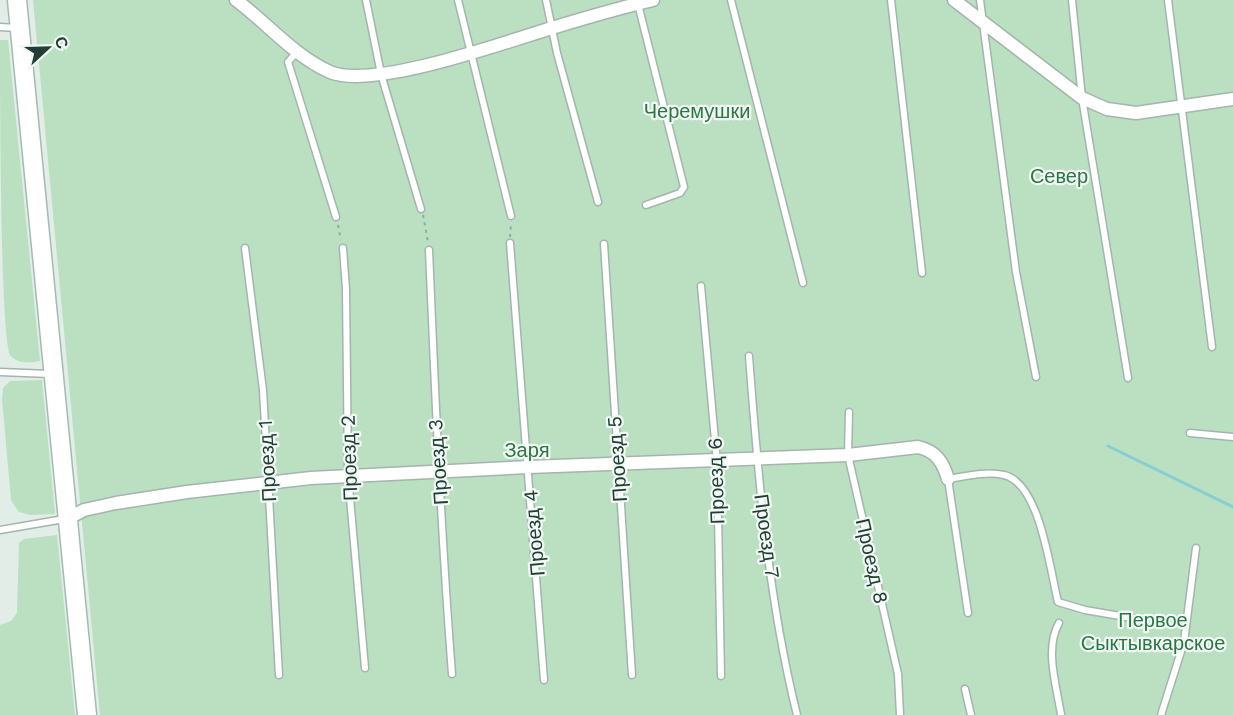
<svg xmlns="http://www.w3.org/2000/svg" width="1233" height="715" viewBox="0 0 1233 715" font-family="'Work Sans',sans-serif">
	<style>
		.green { fill: #badfc1 }
		.lines { fill: none; stroke-linecap: round; stroke-linejoin: round }
		.stream { stroke: #87ced4; stroke-width: 3 }
		.lane-casing { stroke: #a4b5ae; stroke-width: 9 }
		.street-casing { stroke: #a4b5ae; stroke-width: 15 }
		.secondary-casing { stroke: #a2bcb1; stroke-width: 21 }
		.path { stroke: #81b29f; stroke-width: 2; stroke-dasharray: 3 4.5; stroke-linecap: butt }
		.lane { stroke: #fff; stroke-width: 6 }
		.street { stroke: #fff; stroke-width: 12 }
		.secondary { stroke: #fff; stroke-width: 18 }
		.labels { text-anchor: middle; dominant-baseline: central; stroke-width: 4.5; stroke-linejoin: round; paint-order: stroke }
		.park-label { font-size: 20px; fill: #297742; stroke: #f2f9f5 }
		.street-label { font-size: 20px; fill: #213e34; stroke: #f2f9f5 }
	</style>
	<rect width="100%" height="100%" fill="#e2ede7"/>
	<g class="green">
		<path d="M 33,0 L 1233,0 L 1233,715 L 100,715 Z"/>
		<path d="M 0,40 L 8,40 L 40,361 C 30,363 17,364 10,355 C 0,336 0,83 0,40 Z"/>
		<path d="M 42,380 L 55,514 L 31,515 L 19,512 L 11,500 L 2,399 L 3,388 L 10,381 Z"/>
		<path d="M 57,535 L 75,715 L 0,715 L 0,625 L 11,621 L 17,613 L 19,543 L 24,539 Z"/>
	</g>
	<g class="lines">
		<path class="stream" d="M 1108,446 L 1233,507"/>
		<defs>
			<g id="lane">
				<path d="M 366,0 L 381,74 L 421,209"/>
				<path d="M 458,0 L 511,216"/>
				<path d="M 546,0 L 557,53 L 598,202"/>
				<path d="M 731,0 L 803,283"/>
				<path d="M 891,0 L 922,273"/>
				<path d="M 980,0 L 1016,272 L 1036,377"/>
				<path d="M 1072,0 L 1082,98 L 1128,378"/>
				<path d="M 1168,0 L 1212,347"/>
				<path d="M 638,4 L 684,187 L 680,193 L 646,205"/>
				<path d="M 0,27 L 17,28"/>
				<path d="M 297,52 L 288,62 L 336,217"/>
				<path d="M 510,243 L 544,680"/>
				<path d="M 604,244 L 632,675"/>
				<path d="M 245,248 L 263,390 L 279,675"/>
				<path d="M 343,248 L 346,289 L 348,475 L 365,668"/>
				<path d="M 429,250 C 435,392 441,533 452,674"/>
				<path d="M 701,286 L 717,462 L 721,676"/>
				<path d="M 749,356 C 758,476 768,598 797,715"/>
				<path d="M 0,372 L 50,374"/>
				<path d="M 849,412 L 848,455 L 898,674 L 900,715"/>
				<path d="M 1190,433 L 1233,437"/>
				<path d="M 0,530 L 64,519"/>
				<path d="M 968,613 L 948,479 C 966,476 986,471 1004,475 C 1040,483 1050,570 1058,602 L 1085,610 L 1138,619"/>
				<path d="M 1059,623 C 1044,649 1057,687 1061,715"/>
				<path d="M 965,689 L 971,715"/>
				<path d="M 1161,715 L 1184,642 L 1196,548"/>
			</g>
			<g id="street">
				<path d="M 236,0 C 267,23 294,56 330,72 C 373,90 505,42 552,28 C 585,18 619,8 653,0"/>
				<path d="M 954,0 L 1082,98 L 1107,109 L 1136,113 L 1233,99"/>
				<path d="M 67,519 L 84,510 L 116,503 L 187,492 L 311,478 L 528,467 L 848,455 L 918,447 C 936,451 943,462 948,479"/>
			</g>
			<path id="secondary" d="M 17,0 L 87,715"/>
		</defs>
		<use href="#lane" class="lane-casing"/>
		<use href="#street" class="street-casing"/>
		<use href="#secondary" class="secondary-casing"/>
		<g class="path">
			<path d="M 423,215 L 428,242"/>
			<path d="M 338,225 L 341,240"/>
			<path d="M 510,237 L 511,225"/>
		</g>
		<use href="#lane" class="lane"/>
		<use href="#street" class="street"/>
		<use href="#secondary" class="secondary"/>
	</g>
	<g class="labels">
		<g class="park-label">
			<text x="697" y="111">Черемушки</text>
			<text x="1059" y="176">Север</text>
			<text x="527" y="450">Заря</text>
			<text x="1153" y="620">Первое<tspan x="1153" dy="23">Сыктывкарское</tspan></text>
		</g>
		<g class="street-label">
			<text transform="translate(349 458) rotate(-92)">Проезд 2</text>
			<text transform="translate(617 459) rotate(-94)">Проезд 5</text>
			<text transform="translate(267 461) rotate(-93)">Проезд 1</text>
			<text transform="translate(438 462) rotate(-94)">Проезд 3</text>
			<text transform="translate(716 481) rotate(-92)">Проезд 6</text>
			<text transform="translate(534 533) rotate(-95)">Проезд 4</text>
			<text transform="translate(767 536) rotate(82)">Проезд 7</text>
			<text transform="translate(872 561) rotate(77)">Проезд 8</text>
		</g>
	</g>
	<g transform="translate(48 48) rotate(68)" stroke="#f2f9f5" stroke-width="4.5" paint-order="stroke">
	<path d="M0-4.5L10 22L0 15L-10 22Z" fill="#213e34"/>
	<text y="-9" font-size="16" font-weight="bold" text-anchor="middle" fill="#213e34">С</text>
	</g>
</svg>
